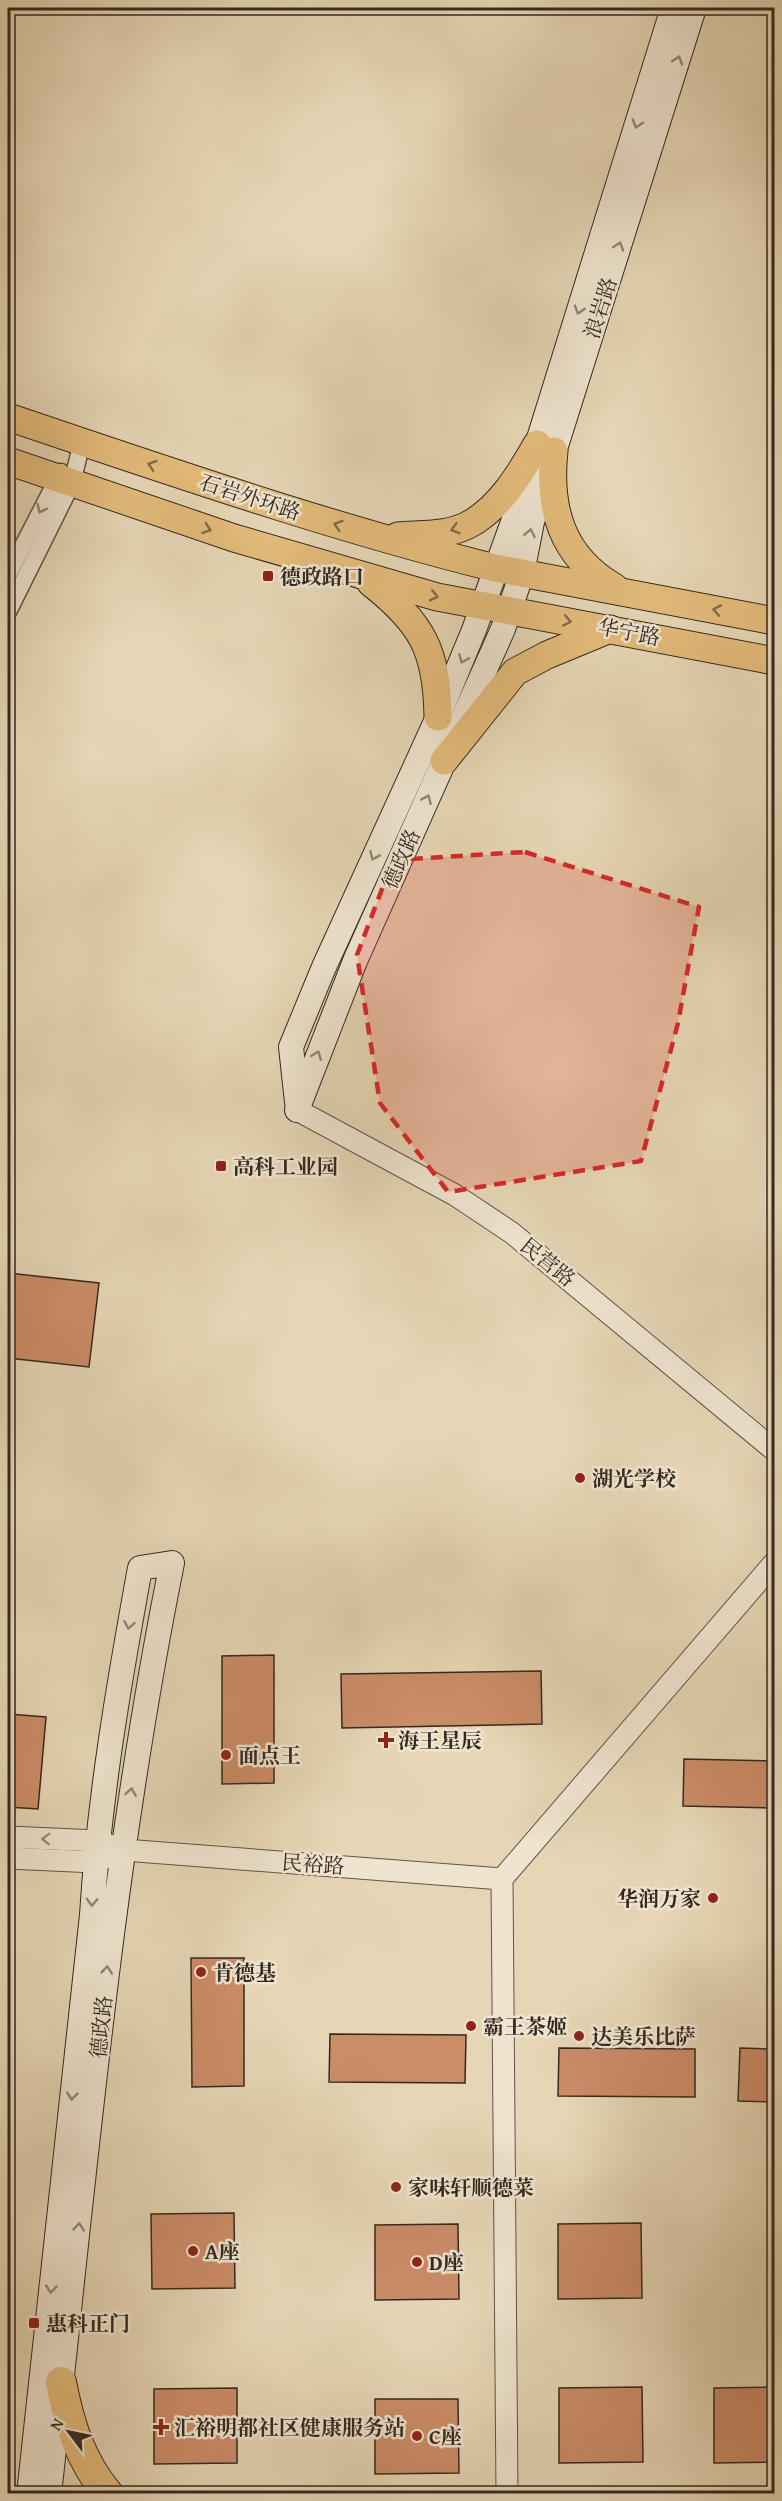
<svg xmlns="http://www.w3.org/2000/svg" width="782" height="2501" viewBox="0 0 782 2501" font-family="'Gentium Book Plus','Noto Serif SC',serif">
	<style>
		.building { fill: #cb8c68; stroke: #332921; stroke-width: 1.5 }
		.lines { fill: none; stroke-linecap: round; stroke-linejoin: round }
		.minor-casing { stroke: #605446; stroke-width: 19 }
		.tertiary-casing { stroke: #605446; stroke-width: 23 }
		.secondary-casing { stroke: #332921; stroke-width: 26 }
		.primary-casing { stroke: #332921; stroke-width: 29 }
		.motorway-casing { stroke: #332921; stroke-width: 32 }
		.minor { stroke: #efe4cf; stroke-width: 16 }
		.tertiary { stroke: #efe4cf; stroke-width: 21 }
		.secondary { stroke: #efe4cf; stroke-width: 24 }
		.primary { stroke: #e3bb7a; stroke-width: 27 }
		.motorway { stroke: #e3bb7a; stroke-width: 30 }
		.oneway { stroke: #918678 }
		.oneway2 { stroke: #826b49 }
		.marked { fill: #d62828; fill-opacity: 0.2; stroke: #d62828; stroke-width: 4.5; stroke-dasharray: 12 8; stroke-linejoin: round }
		.poi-dot { fill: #8f2418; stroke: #efe4cf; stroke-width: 2 }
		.labels { text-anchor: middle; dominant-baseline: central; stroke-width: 5; stroke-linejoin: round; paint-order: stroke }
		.street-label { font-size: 21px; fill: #332921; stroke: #efe4cf }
		.poi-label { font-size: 21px; font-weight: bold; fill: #332921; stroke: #efe4cf; text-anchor: start }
	</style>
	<rect width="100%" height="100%" fill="#e6d6b5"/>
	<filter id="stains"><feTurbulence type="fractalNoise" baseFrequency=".00333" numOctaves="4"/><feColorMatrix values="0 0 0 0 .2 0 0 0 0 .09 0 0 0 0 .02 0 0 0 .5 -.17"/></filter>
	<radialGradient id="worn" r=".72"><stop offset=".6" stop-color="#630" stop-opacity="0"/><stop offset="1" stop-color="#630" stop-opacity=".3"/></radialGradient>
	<g class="building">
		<path d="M 8,1273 L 99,1283 L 89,1367 L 8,1358 Z"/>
		<path d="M 274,1655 L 274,1783 L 222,1784 L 222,1656 Z"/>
		<path d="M 541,1671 L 542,1724 L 342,1728 L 341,1674 Z"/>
		<path d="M 8,1714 L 46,1717 L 38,1809 L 8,1807 Z"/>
		<path d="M 684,1759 L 774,1761 L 774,1808 L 683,1806 Z"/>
		<path d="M 191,1958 L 244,1958 L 244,2086 L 192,2087 Z"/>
		<path d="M 330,2034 L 466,2035 L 465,2083 L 329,2082 Z"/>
		<path d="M 559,2048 L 695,2049 L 695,2097 L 558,2096 Z"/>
		<path d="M 740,2048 L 774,2049 L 774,2102 L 738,2101 Z"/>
		<path d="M 234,2213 L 235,2288 L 152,2289 L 151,2214 Z"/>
		<path d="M 641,2223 L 642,2298 L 558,2299 L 558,2224 Z"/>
		<path d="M 458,2224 L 459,2299 L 375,2300 L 375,2225 Z"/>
		<path d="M 642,2387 L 643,2462 L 559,2463 L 559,2388 Z"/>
		<path d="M 774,2387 L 774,2462 L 714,2463 L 714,2388 Z"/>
		<path d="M 237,2388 L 237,2463 L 154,2464 L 154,2389 Z"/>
		<path d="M 375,2399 L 458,2399 L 459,2473 L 375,2474 Z"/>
	</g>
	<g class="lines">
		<defs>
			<g id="minor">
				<path d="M 8,575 L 61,472"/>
				<path d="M 8,612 L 72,483 L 82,442"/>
			</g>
			<g id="tertiary">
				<path d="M 297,1110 L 455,1195 L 512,1233 L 774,1450"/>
				<path d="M 8,1837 L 98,1841 L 124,1850 L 502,1879"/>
				<path d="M 8,1858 L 95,1862 L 112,1855"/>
				<path d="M 507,2494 L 502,1879 L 774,1563"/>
			</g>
			<g id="secondary">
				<path d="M 297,1102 L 291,1047 L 324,967 L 438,717 L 474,630 L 513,522 L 673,8"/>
				<path d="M 297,1110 L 355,961 L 503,629 L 522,573 L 532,522 L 694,8"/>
				<path d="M 29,2494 L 92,1915 C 99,1799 119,1683 140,1568 L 172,1563 C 110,1870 84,2183 49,2494"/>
			</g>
			<g id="primary">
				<path d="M 8,417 C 169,471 330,527 495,568 L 774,621"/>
				<path d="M 554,451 C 548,508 561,556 614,587"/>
				<path d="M 8,461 L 234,538 L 437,597 L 774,661"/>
				<path d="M 398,536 C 420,534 447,536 468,525 C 499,509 520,474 537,444"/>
				<path d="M 371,583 C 423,624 437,651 438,717"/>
				<path d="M 444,761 L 515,672 L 547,655 L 610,629"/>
			</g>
			<path id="motorway" d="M 61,2382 C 69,2424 80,2460 108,2494"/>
		</defs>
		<use href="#minor" class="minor-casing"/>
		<use href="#tertiary" class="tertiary-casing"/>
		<use href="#secondary" class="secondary-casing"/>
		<use href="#primary" class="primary-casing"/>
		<use href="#motorway" class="motorway-casing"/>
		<use href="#minor" class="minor"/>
		<use href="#tertiary" class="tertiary"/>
		<use href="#secondary" class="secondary"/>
		<use href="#primary" class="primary"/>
		<use href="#motorway" class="motorway"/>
	</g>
	<defs><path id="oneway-chevron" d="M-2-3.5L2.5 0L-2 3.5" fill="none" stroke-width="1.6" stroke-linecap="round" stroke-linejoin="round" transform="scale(1.5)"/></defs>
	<g class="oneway">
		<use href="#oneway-chevron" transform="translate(678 60) rotate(-72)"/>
		<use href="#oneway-chevron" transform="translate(637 124) rotate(107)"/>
		<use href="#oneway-chevron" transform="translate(619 246) rotate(-72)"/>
		<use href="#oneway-chevron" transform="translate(579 310) rotate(107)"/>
		<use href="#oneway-chevron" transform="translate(41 509) rotate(117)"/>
		<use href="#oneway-chevron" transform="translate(530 533) rotate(-79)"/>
		<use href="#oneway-chevron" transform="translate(463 659) rotate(113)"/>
		<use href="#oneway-chevron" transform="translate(427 799) rotate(-66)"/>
		<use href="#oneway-chevron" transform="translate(374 856) rotate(114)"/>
		<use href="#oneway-chevron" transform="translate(317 1055) rotate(-69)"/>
		<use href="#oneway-chevron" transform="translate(129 1625) rotate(100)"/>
		<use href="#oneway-chevron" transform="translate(131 1792) rotate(-81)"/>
		<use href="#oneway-chevron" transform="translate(46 1839) rotate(-178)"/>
		<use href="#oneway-chevron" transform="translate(92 1902) rotate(93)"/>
		<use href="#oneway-chevron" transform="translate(107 1970) rotate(-84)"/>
		<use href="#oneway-chevron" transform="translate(72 2096) rotate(96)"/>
		<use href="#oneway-chevron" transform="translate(79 2227) rotate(-84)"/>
		<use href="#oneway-chevron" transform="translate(51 2289) rotate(96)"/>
	</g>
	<g class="oneway2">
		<use href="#oneway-chevron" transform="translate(152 465) rotate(-162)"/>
		<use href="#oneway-chevron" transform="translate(338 525) rotate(-162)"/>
		<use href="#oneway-chevron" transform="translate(207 529) rotate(19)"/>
		<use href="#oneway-chevron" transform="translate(455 529) rotate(164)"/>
		<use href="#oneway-chevron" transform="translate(434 596) rotate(13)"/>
		<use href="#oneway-chevron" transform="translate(717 610) rotate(-169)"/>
		<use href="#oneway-chevron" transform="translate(567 621) rotate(11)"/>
	</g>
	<path class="marked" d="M 525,852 L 699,907 L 678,1023 L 641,1161 L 448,1192 L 380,1103 L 357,955 L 393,860 Z"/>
	<g class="poi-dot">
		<rect x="262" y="570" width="12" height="12" rx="3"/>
		<rect x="215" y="1160" width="12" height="12" rx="3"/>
		<circle cx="580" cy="1478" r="6"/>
		<path d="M383 1731h6v6h6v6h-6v6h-6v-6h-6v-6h6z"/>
		<circle cx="226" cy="1755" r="6"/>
		<circle cx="713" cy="1898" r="6"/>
		<circle cx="201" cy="1972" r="6"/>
		<circle cx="471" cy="2026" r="6"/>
		<circle cx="579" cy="2036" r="6"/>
		<circle cx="396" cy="2187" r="6"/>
		<circle cx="193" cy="2251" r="6"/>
		<circle cx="417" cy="2262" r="6"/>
		<rect x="28" y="2317" width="12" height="12" rx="3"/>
		<path d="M158 2418h6v6h6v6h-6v6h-6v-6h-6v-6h6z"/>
		<circle cx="417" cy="2436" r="6"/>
	</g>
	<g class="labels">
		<g class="street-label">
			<text transform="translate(600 308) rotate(-72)">浪岩路</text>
			<text transform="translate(250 497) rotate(18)">石岩外环路</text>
			<text transform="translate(629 632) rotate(11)">华宁路</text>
			<text transform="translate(401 859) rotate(-66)">德政路</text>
			<text transform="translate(548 1262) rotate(39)">民营路</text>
			<text transform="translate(313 1864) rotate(4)">民裕路</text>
			<text transform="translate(101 2027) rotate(-84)">德政路</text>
		</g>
		<g class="poi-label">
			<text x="280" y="576">德政路口</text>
			<text x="233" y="1166">高科工业园</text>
			<text x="592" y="1478">湖光学校</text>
			<text x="398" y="1740">海王星辰</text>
			<text x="238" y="1755">面点王</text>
			<text x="701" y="1898" text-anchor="end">华润万家</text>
			<text x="213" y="1972">肯德基</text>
			<text x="483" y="2026">霸王茶姬</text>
			<text x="591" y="2036">达美乐比萨</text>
			<text x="408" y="2187">家味轩顺德菜</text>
			<text x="205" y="2251">A座</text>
			<text x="429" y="2262">D座</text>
			<text x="46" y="2323">惠科正门</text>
			<text x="174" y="2427">汇裕明都社区健康服务站</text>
			<text x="429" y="2436">C座</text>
		</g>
	</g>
	<rect width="782" height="2501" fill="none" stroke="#e6d6b5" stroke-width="30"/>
	<rect x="9" y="9" width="764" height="2483" fill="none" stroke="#332921" stroke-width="3"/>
	<rect x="15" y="15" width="752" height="2471" fill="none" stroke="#332921" stroke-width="1.5"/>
	<g transform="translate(69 2432) rotate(302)" stroke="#efe4cf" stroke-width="4.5" paint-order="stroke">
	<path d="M0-4.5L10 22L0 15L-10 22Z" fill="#332921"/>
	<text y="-9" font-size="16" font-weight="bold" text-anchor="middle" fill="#332921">N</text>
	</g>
	<rect width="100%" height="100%" filter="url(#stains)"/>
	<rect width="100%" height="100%" fill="url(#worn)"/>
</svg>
